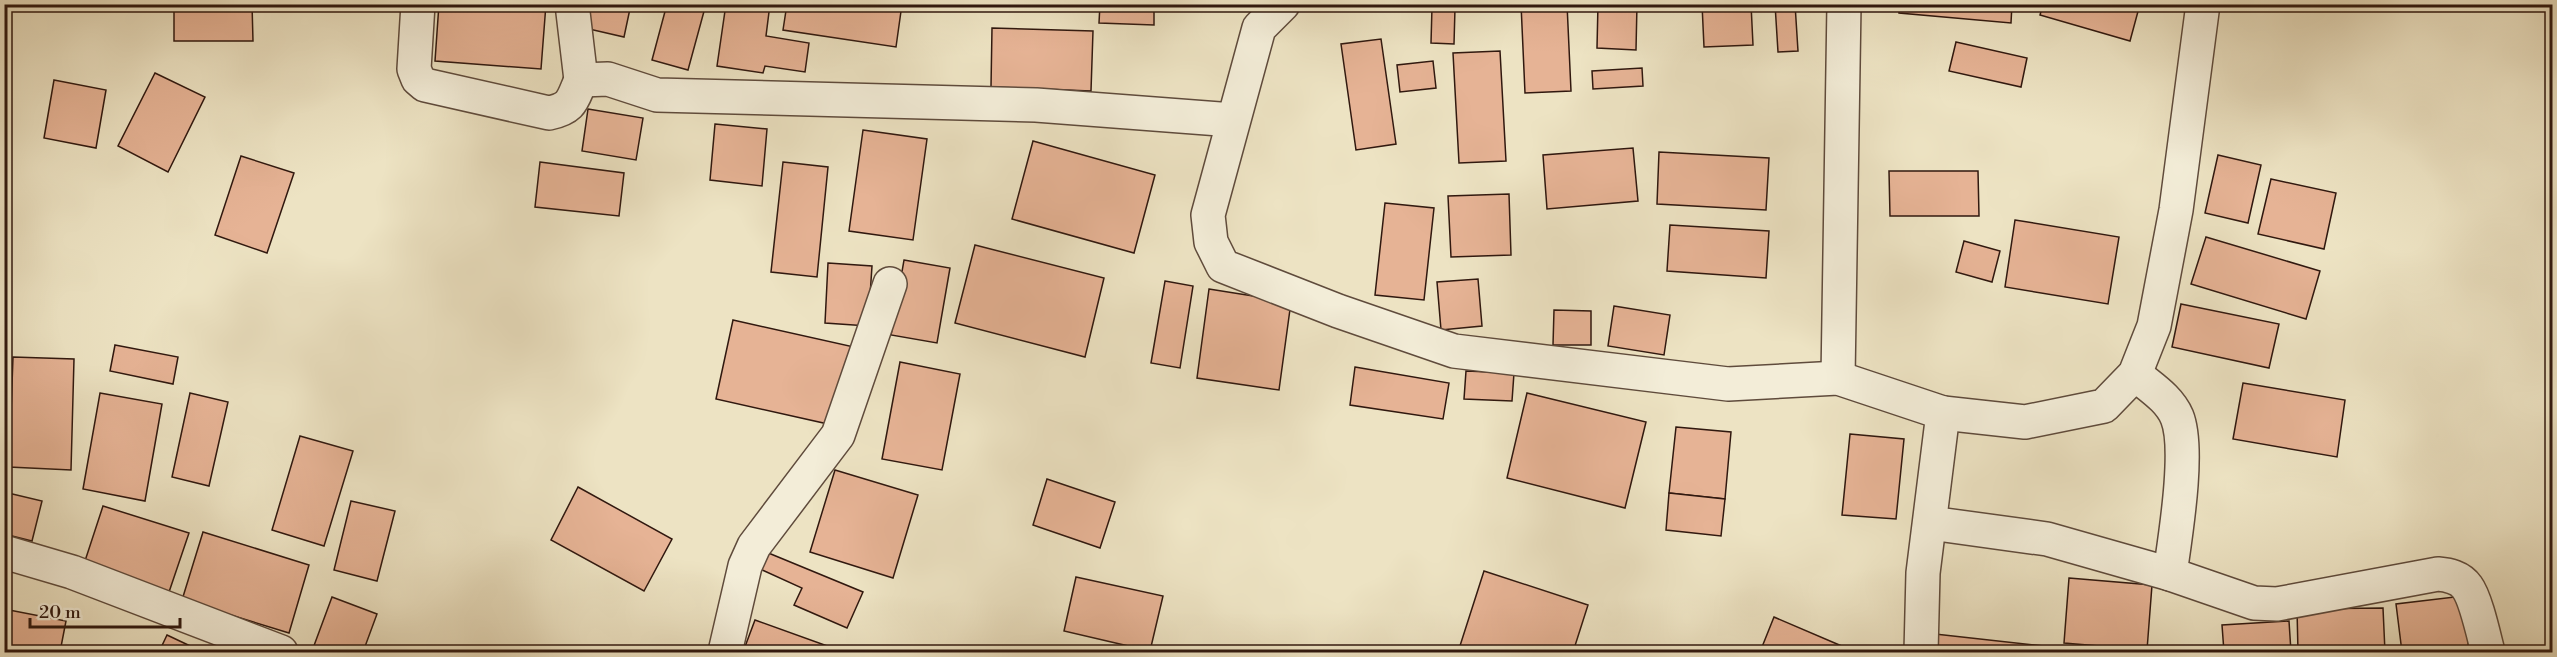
<svg xmlns="http://www.w3.org/2000/svg" width="2557" height="657" viewBox="0 0 2557 657" font-family="'Libre Bodoni',serif">
	<style>
		.building { fill: #e6b395; stroke: #30180f; stroke-width: 1.5 }
		.lines { fill: none; stroke-linecap: round; stroke-linejoin: round }
		.minor-casing { stroke: #5f4b3c; stroke-width: 36 }
		.minor { stroke: #f3edd8; stroke-width: 33 }
	</style>
	<rect width="100%" height="100%" fill="#ede3c3"/>
	<filter id="stains"><feTurbulence type="fractalNoise" baseFrequency=".00333" numOctaves="4"/><feColorMatrix values="0 0 0 0 .2 0 0 0 0 .09 0 0 0 0 .02 0 0 0 .5 -.17"/></filter>
	<radialGradient id="worn" r=".72"><stop offset=".6" stop-color="#630" stop-opacity="0"/><stop offset="1" stop-color="#630" stop-opacity=".3"/></radialGradient>
	<g class="building">
		<path d="M 174,4 L 252,4 L 253,41 L 174,41 Z"/>
		<path d="M 439,4 L 546,4 L 541,69 L 435,61 Z"/>
		<path d="M 581,4 L 631,4 L 624,37 L 576,26 Z"/>
		<path d="M 667,4 L 706,4 L 688,70 L 652,60 Z"/>
		<path d="M 726,4 L 770,4 L 766,36 L 809,43 L 805,72 L 765,66 L 763,73 L 717,66 Z"/>
		<path d="M 787,4 L 902,4 L 896,47 L 783,30 Z"/>
		<path d="M 1100,4 L 1154,4 L 1154,25 L 1099,23 Z"/>
		<path d="M 1521,4 L 1567,4 L 1571,91 L 1525,93 Z"/>
		<path d="M 1598,4 L 1637,4 L 1636,50 L 1597,48 Z"/>
		<path d="M 1702,4 L 1751,4 L 1753,45 L 1704,47 Z"/>
		<path d="M 1775,4 L 1795,4 L 1798,51 L 1778,52 Z"/>
		<path d="M 1899,4 L 2012,4 L 2011,23 L 1899,13 Z"/>
		<path d="M 2043,4 L 2140,4 L 2130,41 L 2040,15 Z"/>
		<path d="M 1432,7 L 1455,8 L 1454,44 L 1431,43 Z"/>
		<path d="M 992,28 L 1093,31 L 1091,91 L 991,87 Z"/>
		<path d="M 1381,39 L 1396,144 L 1356,150 L 1341,44 Z"/>
		<path d="M 1956,42 L 2027,58 L 2021,87 L 1949,71 Z"/>
		<path d="M 1500,51 L 1506,161 L 1459,163 L 1453,53 Z"/>
		<path d="M 1433,61 L 1436,88 L 1400,92 L 1397,65 Z"/>
		<path d="M 1642,68 L 1643,86 L 1593,89 L 1592,71 Z"/>
		<path d="M 155,73 L 205,97 L 168,172 L 118,146 Z"/>
		<path d="M 54,80 L 106,90 L 96,148 L 44,138 Z"/>
		<path d="M 588,109 L 643,118 L 636,160 L 582,151 Z"/>
		<path d="M 715,124 L 767,129 L 762,186 L 710,180 Z"/>
		<path d="M 863,130 L 927,139 L 913,240 L 849,231 Z"/>
		<path d="M 1033,141 L 1155,175 L 1134,253 L 1012,219 Z"/>
		<path d="M 1633,148 L 1638,201 L 1547,209 L 1543,155 Z"/>
		<path d="M 1659,152 L 1769,158 L 1766,210 L 1657,204 Z"/>
		<path d="M 2218,155 L 2261,165 L 2248,223 L 2205,213 Z"/>
		<path d="M 241,156 L 294,173 L 267,253 L 215,235 Z"/>
		<path d="M 540,162 L 624,173 L 619,216 L 535,207 Z"/>
		<path d="M 783,162 L 828,167 L 817,277 L 771,272 Z"/>
		<path d="M 1889,171 L 1978,171 L 1979,216 L 1890,216 Z"/>
		<path d="M 2271,179 L 2336,193 L 2324,249 L 2258,234 Z"/>
		<path d="M 1509,194 L 1511,255 L 1451,257 L 1448,196 Z"/>
		<path d="M 1385,203 L 1434,208 L 1424,300 L 1375,295 Z"/>
		<path d="M 2015,220 L 2119,237 L 2108,304 L 2005,287 Z"/>
		<path d="M 1670,225 L 1769,231 L 1766,278 L 1667,271 Z"/>
		<path d="M 2206,237 L 2320,271 L 2306,319 L 2191,284 Z"/>
		<path d="M 1964,241 L 2000,251 L 1992,282 L 1956,272 Z"/>
		<path d="M 975,245 L 1104,278 L 1085,357 L 955,323 Z"/>
		<path d="M 904,260 L 950,268 L 937,343 L 891,335 Z"/>
		<path d="M 828,263 L 872,266 L 868,326 L 825,323 Z"/>
		<path d="M 1478,279 L 1482,326 L 1441,330 L 1437,282 Z"/>
		<path d="M 1165,281 L 1193,286 L 1180,368 L 1151,363 Z"/>
		<path d="M 1209,289 L 1291,302 L 1279,390 L 1197,378 Z"/>
		<path d="M 2181,304 L 2279,324 L 2269,368 L 2172,347 Z"/>
		<path d="M 1614,306 L 1670,315 L 1664,355 L 1608,346 Z"/>
		<path d="M 1554,310 L 1591,311 L 1591,345 L 1553,345 Z"/>
		<path d="M 733,320 L 854,347 L 837,426 L 716,399 Z"/>
		<path d="M 115,345 L 178,357 L 173,384 L 110,371 Z"/>
		<path d="M 13,357 L 74,359 L 71,470 L 9,467 Z"/>
		<path d="M 900,362 L 960,374 L 942,470 L 882,459 Z"/>
		<path d="M 1355,367 L 1449,383 L 1443,419 L 1350,405 Z"/>
		<path d="M 1466,371 L 1514,373 L 1512,401 L 1464,399 Z"/>
		<path d="M 2243,383 L 2345,400 L 2337,457 L 2233,439 Z"/>
		<path d="M 100,393 L 162,404 L 145,501 L 83,489 Z"/>
		<path d="M 190,393 L 228,402 L 209,486 L 172,477 Z"/>
		<path d="M 1527,393 L 1646,422 L 1625,508 L 1507,478 Z"/>
		<path d="M 1676,427 L 1731,432 L 1725,499 L 1669,493 Z"/>
		<path d="M 1850,434 L 1904,439 L 1896,519 L 1842,515 Z"/>
		<path d="M 300,436 L 353,451 L 324,546 L 272,530 Z"/>
		<path d="M 835,470 L 918,495 L 893,578 L 810,552 Z"/>
		<path d="M 1047,479 L 1115,502 L 1100,548 L 1033,525 Z"/>
		<path d="M 578,487 L 672,539 L 644,591 L 551,540 Z"/>
		<path d="M 4,492 L 42,501 L 32,541 L 4,534 Z"/>
		<path d="M 1669,493 L 1725,499 L 1721,536 L 1666,530 Z"/>
		<path d="M 351,501 L 395,511 L 377,581 L 334,570 Z"/>
		<path d="M 103,506 L 189,533 L 168,595 L 83,567 Z"/>
		<path d="M 203,532 L 309,565 L 289,633 L 182,600 Z"/>
		<path d="M 766,552 L 863,592 L 847,628 L 794,605 L 802,588 L 758,568 Z"/>
		<path d="M 1484,571 L 1588,605 L 1573,652 L 1458,652 Z"/>
		<path d="M 1076,577 L 1163,596 L 1150,651 L 1064,631 Z"/>
		<path d="M 2069,578 L 2152,585 L 2147,650 L 2064,643 Z"/>
		<path d="M 2463,596 L 2469,652 L 2402,652 L 2396,604 Z"/>
		<path d="M 332,597 L 377,614 L 363,652 L 312,651 Z"/>
		<path d="M 2383,608 L 2385,652 L 2298,652 L 2297,609 Z"/>
		<path d="M 4,609 L 66,621 L 60,652 L 4,652 Z"/>
		<path d="M 1774,617 L 1844,647 L 1842,652 L 1760,652 Z"/>
		<path d="M 755,620 L 844,652 L 743,652 Z"/>
		<path d="M 2289,621 L 2291,652 L 2224,652 L 2222,625 Z"/>
		<path d="M 1935,634 L 2053,647 L 2052,652 L 1933,652 Z"/>
		<path d="M 167,635 L 203,652 L 159,652 Z"/>
	</g>
	<g class="lines">
		<defs>
			<g id="minor">
				<path d="M 418,4 L 414,69 L 418,79 L 425,85 L 549,113 C 573,108 572,100 581,80"/>
				<path d="M 572,4 L 581,80 L 608,79 L 657,95 L 1036,105 L 1233,120"/>
				<path d="M 1283,4 L 1259,28 L 1208,215 L 1211,242 L 1223,266 L 1338,311 L 1454,351 L 1728,384 L 1838,378 L 1943,413 L 1923,573 L 1921,652"/>
				<path d="M 2135,374 C 2150,387 2169,398 2177,417 C 2190,449 2175,538 2170,574 L 2254,603 L 2277,604 L 2438,574 C 2449,575 2460,577 2467,587 C 2476,599 2484,637 2488,652"/>
				<path d="M 1838,378 L 1844,4"/>
				<path d="M 1943,413 L 2025,422 L 2104,406 L 2135,374 L 2154,326 L 2176,210 L 2203,4"/>
				<path d="M 1930,523 L 2047,539 L 2170,574"/>
				<path d="M 4,552 L 72,572 L 281,652"/>
				<path d="M 725,652 L 745,566 L 754,546 L 838,435 L 890,284"/>
			</g>
		</defs>
		<use href="#minor" class="minor-casing"/>
		<use href="#minor" class="minor"/>
	</g>
	<rect width="2557" height="657" fill="none" stroke="#ede3c3" stroke-width="24"/>
	<rect x="6" y="6" width="2545" height="645" fill="none" stroke="#30180f" stroke-width="3"/>
	<rect x="12" y="12" width="2533" height="633" fill="none" stroke="#30180f" stroke-width="1.5"/>
	<path d="M30 618v9h150v-9" fill="none" stroke="#30180f" stroke-width="3"/>
	<text x="39" y="618" font-size="18" fill="#30180f" stroke="#f3edd8" stroke-width="4.5" paint-order="stroke">20 m</text>
	<rect width="100%" height="100%" filter="url(#stains)"/>
	<rect width="100%" height="100%" fill="url(#worn)"/>
</svg>
